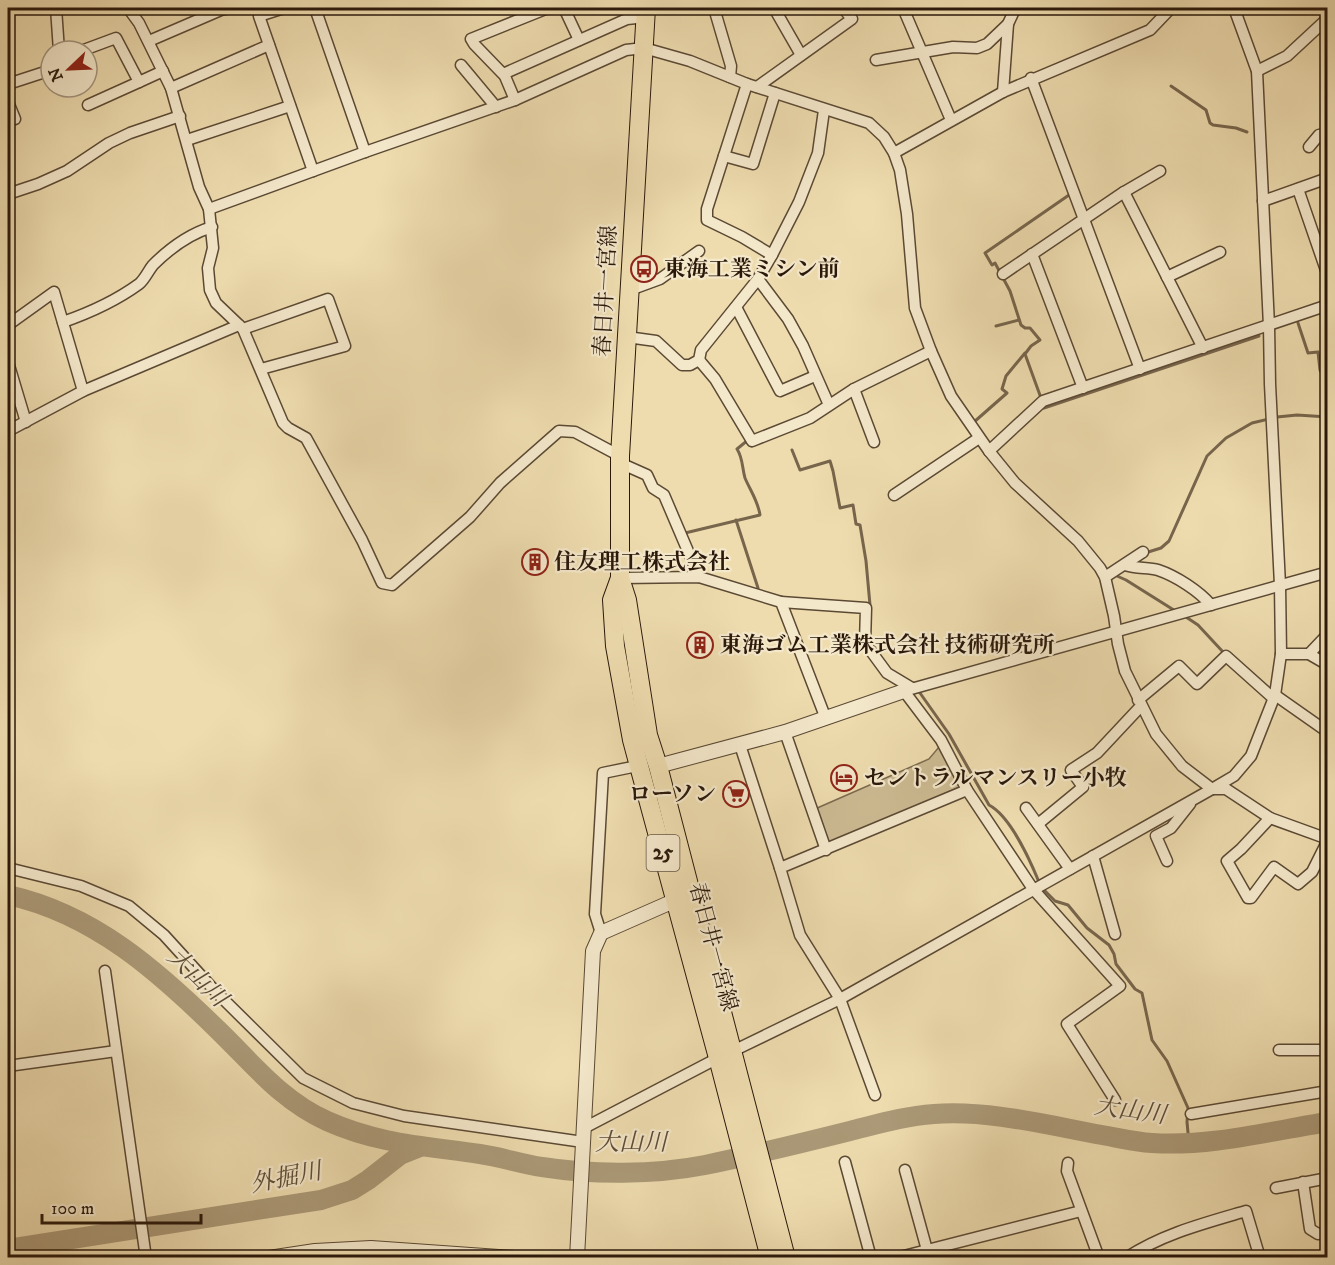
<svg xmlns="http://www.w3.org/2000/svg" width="1335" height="1265" viewBox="0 0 1335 1265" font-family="'IM FELL DW Pica','Noto Serif JP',serif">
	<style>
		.green { fill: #cdbb93; stroke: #7c6a4f; stroke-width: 1.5 }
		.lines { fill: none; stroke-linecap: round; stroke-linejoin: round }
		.stream { stroke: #77654c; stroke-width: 3 }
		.river { stroke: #ab9977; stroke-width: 20 }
		.minor-casing { stroke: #5b4934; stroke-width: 13 }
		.tertiary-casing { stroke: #5b4934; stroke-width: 16 }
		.primary-casing { stroke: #2a180b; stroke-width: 20 }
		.minor { stroke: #f4e8cb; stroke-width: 10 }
		.tertiary { stroke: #f4e8cb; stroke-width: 14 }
		.primary { stroke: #eedcaf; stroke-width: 18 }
		.labels { text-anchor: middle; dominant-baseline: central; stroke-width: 4.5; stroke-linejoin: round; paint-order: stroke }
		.shield { fill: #f4e8cb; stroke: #675645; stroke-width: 1.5 }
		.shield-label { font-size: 21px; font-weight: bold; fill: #2a180b }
		.poi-label { font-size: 22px; font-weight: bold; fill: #2a180b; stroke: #f4e8cb; text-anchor: start }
		.street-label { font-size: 22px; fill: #2a180b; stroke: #f4e8cb }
		.water-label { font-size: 24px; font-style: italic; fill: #5e4c36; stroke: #f4e8cb }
	</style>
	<rect width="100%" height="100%" fill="#eedcaf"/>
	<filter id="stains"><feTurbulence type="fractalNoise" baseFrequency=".00333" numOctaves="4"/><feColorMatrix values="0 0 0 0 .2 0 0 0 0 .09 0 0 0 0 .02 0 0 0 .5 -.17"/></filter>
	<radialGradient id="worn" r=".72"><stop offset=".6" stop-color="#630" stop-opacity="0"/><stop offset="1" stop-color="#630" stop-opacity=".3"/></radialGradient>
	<path class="green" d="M 939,747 L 960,787 L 828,844 L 815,809 L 929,759 Z"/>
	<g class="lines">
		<g class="stream">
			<path d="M 1171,86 L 1206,110 L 1210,123 L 1213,125 L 1236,128 L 1247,132"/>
			<path d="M 1298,323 L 1308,353 L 1318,352 L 1320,370 L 1328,389"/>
			<path d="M 996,326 L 1019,320"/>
			<path d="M 1041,398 L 1025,354 L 1031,346 L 1040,340 L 1030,328 L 1025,328 L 1021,325 L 1010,291 L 995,263 L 992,265 L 985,253 L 1069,195"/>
			<path d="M 1042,404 L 1044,408 L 1259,336"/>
			<path d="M 974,422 L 1007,393 L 1002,389 L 1006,376 L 1025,353"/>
			<path d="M 792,450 L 800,470 L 830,461 L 833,471 L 840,508 L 853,505 L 856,524 L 860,525 L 866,561 L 870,605"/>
			<path d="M 736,520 L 758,588"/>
			<path d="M 685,533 L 760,515 C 758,501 750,490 745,478 C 742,468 743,458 737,449 L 748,440"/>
			<path d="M 1145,553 L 1161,548 L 1169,541 L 1207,456 L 1226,438 L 1252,423 L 1277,417 L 1297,415 L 1328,417"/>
			<path d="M 1117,576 L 1126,580 L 1177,612"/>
			<path d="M 1183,615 L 1198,625 L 1224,653"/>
			<path d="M 920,693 L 949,734 L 989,805 C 1010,816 1030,860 1039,882"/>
			<path d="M 1042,888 L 1055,901 L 1068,905 L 1087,928 L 1109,945 L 1114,954 L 1116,964 L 1135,989 L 1142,993 L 1152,1040 L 1167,1061 L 1188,1108 L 1187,1122 L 1189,1143"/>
		</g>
		<g class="river">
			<path d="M 8,895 C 94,914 158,971 219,1031 C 254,1065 282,1101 327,1121 C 378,1144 426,1146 480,1154 C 501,1157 521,1164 542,1167 C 593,1175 654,1175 705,1165 C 753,1155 802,1143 850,1131 C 878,1124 905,1116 934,1114 C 990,1110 1047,1125 1102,1135 C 1119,1138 1135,1142 1152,1143 C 1210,1147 1270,1131 1328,1122"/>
			<path d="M 8,1249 L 321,1200 L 352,1190 L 368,1180 L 400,1155 L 420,1147"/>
		</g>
		<defs>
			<g id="minor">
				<path d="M 56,8 L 59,51"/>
				<path d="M 128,8 L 139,23 L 171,88 L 199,187 L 209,209 L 213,248 L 208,268 L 210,290 L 216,303 L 239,325"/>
				<path d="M 284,8 L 259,16 L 313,171"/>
				<path d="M 315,8 L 365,152"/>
				<path d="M 548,8 L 471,39 L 474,44 L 503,74 L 627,19 L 646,17"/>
				<path d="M 564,8 L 579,40"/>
				<path d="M 714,8 L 731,66 L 730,77"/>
				<path d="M 774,8 L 801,55"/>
				<path d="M 903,8 L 951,120"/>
				<path d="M 149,41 L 221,10 L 231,8"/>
				<path d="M 81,51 L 116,38 L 139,82 L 163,71"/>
				<path d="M 876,60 L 953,47 L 977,48 L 987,44 L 1008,24"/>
				<path d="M 461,65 L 496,107"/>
				<path d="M 1257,71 L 1287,56 L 1328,18"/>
				<path d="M 504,74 L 515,100"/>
				<path d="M 1031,78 L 1140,369"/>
				<path d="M 8,84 L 51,70"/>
				<path d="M 747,84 L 707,209 L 707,220 L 742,237 L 772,255"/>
				<path d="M 757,87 L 852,19 L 843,8"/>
				<path d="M 171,88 L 269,45"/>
				<path d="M 1003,92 L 1008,24 L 1014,11 L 1019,8"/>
				<path d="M 8,102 L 15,119"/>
				<path d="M 88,105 L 139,82"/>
				<path d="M 187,140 L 290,106"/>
				<path d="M 1309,147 L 1319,135 L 1328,133"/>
				<path d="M 894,153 L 1003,92 L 1150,30 L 1171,8"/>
				<path d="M 724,156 L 753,164 L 775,93"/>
				<path d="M 1298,189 L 1328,276"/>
				<path d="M 1124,192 L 1203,348"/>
				<path d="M 8,194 L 38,184 L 67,171 L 109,143 L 130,133 L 180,116"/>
				<path d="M 1263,201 L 1328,178"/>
				<path d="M 209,209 L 365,152 L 515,100 L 626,50 L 644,48 L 690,61 L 747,84 L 869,123 L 884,137 L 894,153 L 900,170 L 907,214 L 915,308 L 931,351 L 951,396 L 989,451 L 1015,483 L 1078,541 L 1100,568 L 1105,577 L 1114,616 L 1118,644 L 1125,671 L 1156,734 L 1182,766 L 1212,789 L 1226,789 L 1270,818 L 1328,839"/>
				<path d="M 1032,254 L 1083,388"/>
				<path d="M 1003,274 L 1124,192 L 1160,171"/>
				<path d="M 1167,277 L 1220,252"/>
				<path d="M 758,279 L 788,319 L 803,346 L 829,405"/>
				<path d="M 630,290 L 660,279 L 699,251"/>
				<path d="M 736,307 L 780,391 L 815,376"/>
				<path d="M 63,322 C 89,313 117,300 139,284 C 145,279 148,271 153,265 C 170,248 189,234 212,227"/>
				<path d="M 8,325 L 54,292 L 83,391"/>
				<path d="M 243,329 L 328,299 L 345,346 L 261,369"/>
				<path d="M 627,337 L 656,341 L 682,365 L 690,365 L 699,360 L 701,350 L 758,279 L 772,255 L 799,202 L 818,153 L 824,110"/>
				<path d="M 699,360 L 715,379 L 752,441 L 810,418 L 854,389 L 931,351"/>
				<path d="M 8,362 L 26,422"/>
				<path d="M 854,389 L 874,442"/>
				<path d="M 8,431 L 83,391 L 239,325 L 243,329 L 283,423 L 288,428 L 306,438 L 362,540 L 382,583 L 392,585 L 470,517 L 500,483 L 559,431 L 575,432 L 620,456"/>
				<path d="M 989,451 L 1043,401 L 1328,305"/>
				<path d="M 620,463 L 647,475 L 653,488 L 664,495 L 699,577"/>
				<path d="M 894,495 L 979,438"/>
				<path d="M 1125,565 C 1137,569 1148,567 1158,570 C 1176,576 1199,591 1211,605"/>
				<path d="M 1105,577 L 1143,552"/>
				<path d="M 620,578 L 699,577 L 781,602 L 826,719"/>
				<path d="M 781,602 L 866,608 L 865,643 L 887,673 L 912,688"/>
				<path d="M 1281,654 L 1309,654 L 1328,665"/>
				<path d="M 1309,654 L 1328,634"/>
				<path d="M 1275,695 L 1322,728"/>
				<path d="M 1138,700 L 1179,666 L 1197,684 L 1226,656 L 1273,698"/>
				<path d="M 785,732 L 826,850"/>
				<path d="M 740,745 L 780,868"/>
				<path d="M 1026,808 L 1070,869"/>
				<path d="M 1270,818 L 1241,849 L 1227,861 L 1248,898 L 1251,898 L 1274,867 L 1298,884 L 1312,872 L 1328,840"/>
				<path d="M 1038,824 L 1083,787 L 1071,770 L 1097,753 L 1141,706"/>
				<path d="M 1093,856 L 1115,934"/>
				<path d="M 1167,861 L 1156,836 L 1171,828 L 1190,804"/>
				<path d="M 8,868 L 81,886 L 129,906 L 164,935 L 215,991 L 303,1078 L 353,1103 L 404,1116 L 583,1142"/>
				<path d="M 601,933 L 595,914 L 603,773 L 642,765"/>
				<path d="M 105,971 L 146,1258"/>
				<path d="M 1279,1050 L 1328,1050"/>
				<path d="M 733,1051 L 840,999 L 1212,789 L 1234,776 L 1251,756 L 1275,695 L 1281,654 L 1280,585 L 1270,384 L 1269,326 L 1257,71 L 1234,8"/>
				<path d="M 8,1066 L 116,1051"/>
				<path d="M 875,1095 L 840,999 L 800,935 L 780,868 L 967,790"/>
				<path d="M 1115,1100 L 1067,1024 L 1120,986 L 1033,889 L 967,790 L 941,740 L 904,691 L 1328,572"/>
				<path d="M 1191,1114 L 1328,1091"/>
				<path d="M 584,1128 L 718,1058"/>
				<path d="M 845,1162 L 871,1258"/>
				<path d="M 1068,1163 L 1067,1171 L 1099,1258"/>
				<path d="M 905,1170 L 927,1250"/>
				<path d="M 1303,1182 L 1310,1229 L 1318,1234 L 1328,1233"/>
				<path d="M 1276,1188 L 1328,1178"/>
				<path d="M 896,1258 L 1081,1211"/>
				<path d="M 1126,1258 C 1162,1234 1205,1223 1246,1211 L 1260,1258"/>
			</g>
			<g id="tertiary">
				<path d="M 658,766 L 785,732 L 904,691"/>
				<path d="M 269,1258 L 315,1251 L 371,1248 L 514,1258"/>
				<path d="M 577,1258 L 593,951 L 601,933 L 676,900"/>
			</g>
			<g id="primary">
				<path d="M 646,8 L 620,456 L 620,578 L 627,600 L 648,735 L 658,766 L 786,1258"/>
				<path d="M 620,578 L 612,600 L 615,646 L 632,740 L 718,1058 L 770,1258"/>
			</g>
		</defs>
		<use href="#minor" class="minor-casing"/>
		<use href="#tertiary" class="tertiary-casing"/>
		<use href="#primary" class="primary-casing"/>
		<use href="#minor" class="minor"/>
		<use href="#tertiary" class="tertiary"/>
		<use href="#primary" class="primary"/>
	</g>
	<defs>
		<symbol id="bus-ring" viewBox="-11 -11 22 22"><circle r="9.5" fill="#f4e8cb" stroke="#8f2418" stroke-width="1.5"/><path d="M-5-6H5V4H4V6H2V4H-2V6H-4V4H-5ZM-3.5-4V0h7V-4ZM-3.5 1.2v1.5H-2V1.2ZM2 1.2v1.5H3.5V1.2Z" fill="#8f2418"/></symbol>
		<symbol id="building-ring" viewBox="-11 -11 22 22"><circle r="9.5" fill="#f4e8cb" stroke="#8f2418" stroke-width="1.5"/><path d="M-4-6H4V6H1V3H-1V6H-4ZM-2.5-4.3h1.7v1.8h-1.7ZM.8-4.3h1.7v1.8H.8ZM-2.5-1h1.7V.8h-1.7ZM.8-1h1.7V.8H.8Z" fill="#8f2418"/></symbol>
		<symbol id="hotel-ring" viewBox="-11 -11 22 22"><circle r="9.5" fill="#f4e8cb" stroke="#8f2418" stroke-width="1.5"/><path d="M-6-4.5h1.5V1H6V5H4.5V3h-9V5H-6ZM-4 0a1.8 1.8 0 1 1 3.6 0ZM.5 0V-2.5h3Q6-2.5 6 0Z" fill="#8f2418"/></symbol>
		<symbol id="supermarket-ring" viewBox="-11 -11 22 22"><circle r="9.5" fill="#f4e8cb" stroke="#8f2418" stroke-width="1.5"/><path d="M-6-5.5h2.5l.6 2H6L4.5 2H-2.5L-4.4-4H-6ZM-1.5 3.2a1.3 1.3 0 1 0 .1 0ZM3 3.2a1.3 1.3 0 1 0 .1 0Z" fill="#8f2418"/></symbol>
	</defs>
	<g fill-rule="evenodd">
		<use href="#bus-ring" x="629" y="254" width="30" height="30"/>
		<use href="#building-ring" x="520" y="547" width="30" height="30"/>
		<use href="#building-ring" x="685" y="630" width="30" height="30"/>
		<use href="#hotel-ring" x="829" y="763" width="30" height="30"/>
		<use href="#supermarket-ring" x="721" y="779" width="30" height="30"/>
	</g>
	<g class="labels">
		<rect class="shield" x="646.5" y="835" width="33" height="36" rx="4.5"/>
		<g class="shield-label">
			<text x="663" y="853">25</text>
		</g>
		<g class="poi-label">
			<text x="664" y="269">東海工業ミシン前</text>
			<text x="554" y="562">住友理工株式会社</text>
			<text x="720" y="645">東海ゴム工業株式会社 技術研究所</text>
			<text x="864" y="778">セントラルマンスリー小牧</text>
			<text x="716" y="794" text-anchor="end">ローソン</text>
		</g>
		<g class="street-label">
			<text transform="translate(606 291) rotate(-87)">春日井一宮線</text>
			<text transform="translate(713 947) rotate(75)">春日井一宮線</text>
		</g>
		<g class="water-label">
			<text transform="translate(197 978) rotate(44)">大山川</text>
			<text transform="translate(1130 1111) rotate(8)">大山川</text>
			<text x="631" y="1143">大山川</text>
			<text transform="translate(286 1178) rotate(-11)">外掘川</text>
		</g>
	</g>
	<rect width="1335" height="1265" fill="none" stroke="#eedcaf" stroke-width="30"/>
	<rect x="9" y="9" width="1317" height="1247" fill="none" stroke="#2a180b" stroke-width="3"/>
	<rect x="15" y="15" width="1305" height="1235" fill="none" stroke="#2a180b" stroke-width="1.5"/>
	<g transform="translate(69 69) rotate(247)"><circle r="28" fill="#f4e8cb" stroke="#a3957e" stroke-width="1.5"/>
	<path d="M0-4.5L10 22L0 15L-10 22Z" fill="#8f2418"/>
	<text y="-9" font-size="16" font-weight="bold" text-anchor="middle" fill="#2a180b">N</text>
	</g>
	<path d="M42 1214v9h159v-9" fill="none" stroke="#2a180b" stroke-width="3"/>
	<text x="51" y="1214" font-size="18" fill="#2a180b" stroke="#f4e8cb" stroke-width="4.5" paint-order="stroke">100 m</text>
	<rect width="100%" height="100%" filter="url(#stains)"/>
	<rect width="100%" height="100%" fill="url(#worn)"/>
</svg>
